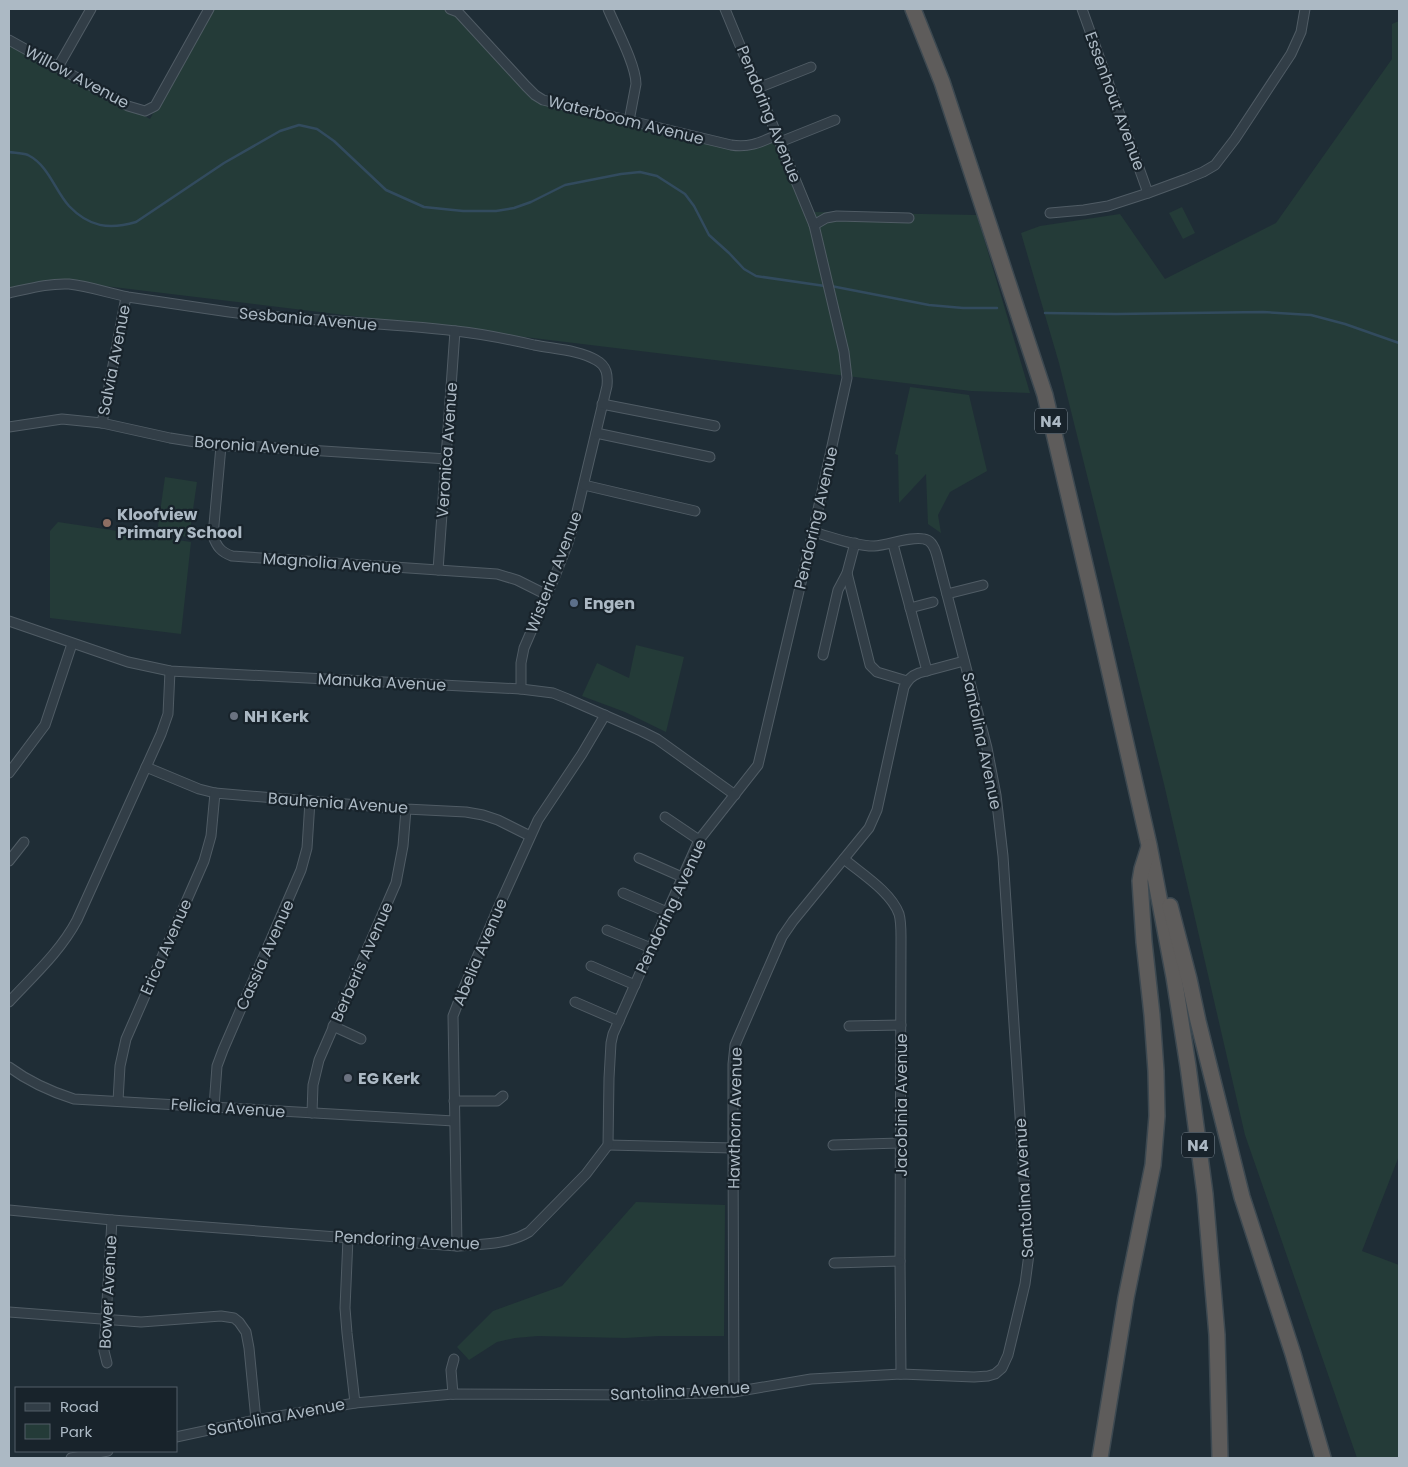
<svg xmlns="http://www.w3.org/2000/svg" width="1408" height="1467" viewBox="0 0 1408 1467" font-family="Poppins,sans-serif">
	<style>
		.green { fill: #243b38 }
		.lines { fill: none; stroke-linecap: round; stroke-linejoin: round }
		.stream { stroke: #324b5e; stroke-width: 2.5 }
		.minor-casing { stroke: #505c65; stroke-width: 11 }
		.trunk-casing { stroke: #3d4951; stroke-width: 18 }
		.minor { stroke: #323e47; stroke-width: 9 }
		.trunk { stroke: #5e5c5b; stroke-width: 15 }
		.education-dot { fill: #8d6e63; stroke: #18232b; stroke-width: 2 }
		.service-dot { fill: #5c6f8a; stroke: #18232b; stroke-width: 2 }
		.worship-dot { fill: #6b7280; stroke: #18232b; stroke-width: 2 }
		.labels { text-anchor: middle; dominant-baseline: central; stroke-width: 4.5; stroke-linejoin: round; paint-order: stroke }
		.shield { fill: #18232b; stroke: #808c96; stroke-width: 1 }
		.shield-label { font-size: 15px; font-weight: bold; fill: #acb9c4 }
		.street-label { font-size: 16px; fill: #acb9c4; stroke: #18232b }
		.poi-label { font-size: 16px; font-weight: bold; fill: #acb9c4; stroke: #18232b; text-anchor: start }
	</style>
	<rect width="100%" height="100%" fill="#1f2d36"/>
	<g class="green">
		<path d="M 210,9 L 457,9 L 539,97 L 741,146 L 781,129 L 814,212 L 977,215 L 1030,393 L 971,391 L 55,280 L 9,289 L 9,42 L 150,119 Z"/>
		<path d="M 1399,21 L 1399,1156 L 1362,1251 L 1399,1265 L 1399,1458 L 1357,1458 L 1245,1135 L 1164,784 L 1059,363 L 1021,233 L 1040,226 L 1120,214 L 1165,279 L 1276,223 L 1392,59 L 1392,24 Z"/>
		<path d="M 1182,207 L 1195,233 L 1183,239 L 1169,213 Z"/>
		<path d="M 910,387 L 969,395 L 987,471 L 950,492 L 938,515 L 941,533 L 928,524 L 926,474 L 899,503 L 898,455 L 895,454 Z"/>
		<path d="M 165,477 L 197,482 L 189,537 L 157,533 Z"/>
		<path d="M 58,522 L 191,542 L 181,634 L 50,618 L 50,531 Z"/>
		<path d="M 636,645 L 684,657 L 666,732 L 625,712 L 582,696 L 597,663 L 629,678 Z"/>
		<path d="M 636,1202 L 725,1205 L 724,1336 L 659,1336 L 625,1338 L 538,1336 L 515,1338 L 497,1342 L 469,1360 L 457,1347 L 493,1311 L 562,1286 Z"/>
	</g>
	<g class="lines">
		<g class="stream">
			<path d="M 9,152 C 15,153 22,153 28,155 C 49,166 54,189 69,206 C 89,227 109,230 136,222 L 224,163 L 280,131 L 299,125 L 317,129 L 334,141 L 386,190 L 424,207 L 463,211 L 496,211 L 514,208 L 531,202 L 565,185 L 621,174 L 640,172 L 657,176 L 685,194 L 694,206 L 709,235 L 729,253 L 744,269 L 756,276 L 825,286"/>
			<path d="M 831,286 L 929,305 L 963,308 L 997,308"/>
			<path d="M 1045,313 L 1116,314 L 1263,312 L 1311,315 L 1345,324 L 1399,343"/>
		</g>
		<defs>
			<g id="minor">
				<path d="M 450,9 L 458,12 L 526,86 L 535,95 L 543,100 L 731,145 C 750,148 761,142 777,135"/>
				<path d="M 608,9 C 616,28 636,65 636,84 L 629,121"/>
				<path d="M 1082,9 L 1148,193"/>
				<path d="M 9,40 L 128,106 L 145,111 L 155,106 L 209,9"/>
				<path d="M 58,67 L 91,9"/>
				<path d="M 758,88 L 811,67"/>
				<path d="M 780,142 L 835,120"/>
				<path d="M 1050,213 L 1084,210 L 1108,206 L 1148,193 L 1186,179 L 1203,172 L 1215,165 L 1235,139 L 1291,54 L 1301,32 L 1305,9"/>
				<path d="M 814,225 L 826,218 L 837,216 L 909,218"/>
				<path d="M 9,293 C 28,289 48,283 69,284 C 89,286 108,293 128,297 C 161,302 195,307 229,312 C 304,321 381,322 456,331 C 482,334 508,339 534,345 C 554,349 579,350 596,360 C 607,366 608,375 607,386 L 575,520 L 568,543 L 555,576 L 524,648 L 521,663 L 521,689"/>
				<path d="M 602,404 L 715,426"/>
				<path d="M 102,423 L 126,297"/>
				<path d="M 9,427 L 62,419 L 102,423 L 170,438 L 221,446 L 248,446 L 447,459"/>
				<path d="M 596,433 L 710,457"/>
				<path d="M 221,446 L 213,536 C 217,547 221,552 232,556 L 497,574 L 517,580 L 547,595"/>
				<path d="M 584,485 L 695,511"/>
				<path d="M 893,544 L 927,671"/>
				<path d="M 438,570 L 455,331"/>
				<path d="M 847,573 L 870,665 L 877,672 L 907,681"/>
				<path d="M 947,594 L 983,585"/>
				<path d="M 910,608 L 933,602"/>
				<path d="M 9,621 L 128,662 L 170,671 L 521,689 L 553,693 L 568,699 L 641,731 L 657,739 L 735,795"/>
				<path d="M 823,655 L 838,590 L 847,573 L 855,543"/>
				<path d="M 146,767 L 199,789 L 215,793 L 406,809 L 466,812 L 483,815 L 498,820 L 530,836"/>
				<path d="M 9,773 L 45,725 L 72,644"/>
				<path d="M 665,817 L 699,840"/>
				<path d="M 639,858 L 682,877"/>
				<path d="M 844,859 C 862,874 891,892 899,914 C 901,921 901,930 901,937 L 900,1261 L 901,1374"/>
				<path d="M 9,861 L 24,842"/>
				<path d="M 623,893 L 667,912"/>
				<path d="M 607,930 L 651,948"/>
				<path d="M 591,966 L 635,985"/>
				<path d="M 9,1002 C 33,976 60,952 77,920 L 161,734 L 168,714 L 170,671"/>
				<path d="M 575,1002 L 619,1021"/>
				<path d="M 333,1026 L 361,1039"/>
				<path d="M 849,1026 L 901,1025"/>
				<path d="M 9,1067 C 28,1081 52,1092 74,1099 L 454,1121"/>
				<path d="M 118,1101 L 120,1066 L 126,1039 L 204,861 L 211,836 L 215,793"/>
				<path d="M 454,1101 L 497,1101 L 503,1096"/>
				<path d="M 214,1107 L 217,1066 L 223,1050 L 301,870 L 307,848 L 310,801"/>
				<path d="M 312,1113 L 313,1085 L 319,1060 L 396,883 L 403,846 L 406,809"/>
				<path d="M 608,1145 L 733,1148"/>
				<path d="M 833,1145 L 900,1143"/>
				<path d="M 9,1210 L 112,1220 L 457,1246 C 482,1244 507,1245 529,1232 L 586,1174 L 608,1145 L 609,1078 L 611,1043 L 613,1034 L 699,840 L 758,765 L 813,532 L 847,378 L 844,352 L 814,225 L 725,9"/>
				<path d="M 348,1238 L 345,1308 L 347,1333 L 355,1403"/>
				<path d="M 457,1246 L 453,1016 L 463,990 L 499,906 L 538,820 L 582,754 L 605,715"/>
				<path d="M 834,1263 L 900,1261"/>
				<path d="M 9,1312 L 141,1322 L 221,1316 L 234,1318 L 239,1322 L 246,1332 L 249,1348 L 256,1420"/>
				<path d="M 107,1363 L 104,1351 L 112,1220"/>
				<path d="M 734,1392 L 733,1148 L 733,1064 L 735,1045 L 782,937 L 793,921 L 869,828 L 877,810 L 904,687 C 908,680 911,676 919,673 L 964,661"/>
				<path d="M 453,1394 L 451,1370 L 454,1359"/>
				<path d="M 176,1437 L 256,1420 L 355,1403 L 453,1394 L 643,1395 L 734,1392 L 811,1379 L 901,1374 L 974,1377 L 988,1376 L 995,1374 L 1002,1368 L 1008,1355 L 1025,1284 L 1029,1254 L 1003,856 L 996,795 L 987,748 L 937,556 C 935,548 932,540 924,539 C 911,536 889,545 874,546 C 854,546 832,537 813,532"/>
				<path d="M 71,1458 L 108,1451"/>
			</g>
			<g id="trunk">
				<path d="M 913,9 L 942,82 L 1045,395 L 1091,590 L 1149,845 L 1174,977 L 1188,1066 L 1205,1194 L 1217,1335 L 1220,1458"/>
				<path d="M 1170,906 L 1189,979 L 1198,1021 L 1242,1197 L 1293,1354 L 1323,1458"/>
				<path d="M 1100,1458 L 1126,1298 L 1153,1165 L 1157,1116 L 1156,1071 L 1152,1015 L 1144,942 L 1140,881 L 1142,869 L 1149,847"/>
			</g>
		</defs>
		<use href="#minor" class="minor-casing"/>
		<use href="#trunk" class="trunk-casing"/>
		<use href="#minor" class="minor"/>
		<use href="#trunk" class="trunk"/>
	</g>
	<circle class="education-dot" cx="107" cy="523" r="5"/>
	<circle class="service-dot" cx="574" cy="603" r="5"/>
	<g class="worship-dot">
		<circle cx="234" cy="716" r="5"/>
		<circle cx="348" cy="1078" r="5"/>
	</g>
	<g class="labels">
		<g class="shield">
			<rect x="1035" y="408.5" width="32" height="25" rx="4"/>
			<rect x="1182" y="1132.5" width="32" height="25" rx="4"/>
		</g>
		<g class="shield-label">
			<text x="1051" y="421">N4</text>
			<text x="1198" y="1145">N4</text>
		</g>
		<g class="street-label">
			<text transform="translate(77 77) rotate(28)">Willow Avenue</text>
			<text transform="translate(1115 101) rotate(70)">Essenhout Avenue</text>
			<text transform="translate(769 114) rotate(68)">Pendoring Avenue</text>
			<text transform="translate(626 120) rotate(14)">Waterboom Avenue</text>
			<text transform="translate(308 319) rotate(5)">Sesbania Avenue</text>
			<text transform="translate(114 360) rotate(-79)">Salvia Avenue</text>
			<text transform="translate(257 446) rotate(4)">Boronia Avenue</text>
			<text transform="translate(447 450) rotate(-86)">Veronica Avenue</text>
			<text transform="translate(816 518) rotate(-77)">Pendoring Avenue</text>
			<text transform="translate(332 563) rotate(4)">Magnolia Avenue</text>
			<text transform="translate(554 572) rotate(-69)">Wisteria Avenue</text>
			<text transform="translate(382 682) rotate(3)">Manuka Avenue</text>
			<text transform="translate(982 741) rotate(78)">Santolina Avenue</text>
			<text transform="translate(338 803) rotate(4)">Bauhenia Avenue</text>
			<text transform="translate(671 906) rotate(-65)">Pendoring Avenue</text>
			<text transform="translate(166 947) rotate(-66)">Erica Avenue</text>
			<text transform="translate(480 952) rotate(-67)">Abelia Avenue</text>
			<text transform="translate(265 955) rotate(-66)">Cassia Avenue</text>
			<text transform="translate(362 962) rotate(-66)">Berberis Avenue</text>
			<text transform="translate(901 1105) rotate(-90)">Jacobinia Avenue</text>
			<text transform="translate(228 1108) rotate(4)">Felicia Avenue</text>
			<text transform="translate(735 1118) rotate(-89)">Hawthorn Avenue</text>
			<text transform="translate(1024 1188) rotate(-93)">Santolina Avenue</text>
			<text transform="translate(407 1240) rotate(3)">Pendoring Avenue</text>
			<text transform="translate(108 1292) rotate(-87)">Bower Avenue</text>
			<text transform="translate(680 1391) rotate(-3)">Santolina Avenue</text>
			<text transform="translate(276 1417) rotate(-11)">Santolina Avenue</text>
		</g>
		<g class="poi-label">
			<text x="117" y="514">Kloofview<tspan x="117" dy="18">Primary School</tspan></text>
			<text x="584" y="603">Engen</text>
			<text x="244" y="716">NH Kerk</text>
			<text x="358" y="1078">EG Kerk</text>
		</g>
	</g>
	<rect width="1408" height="1467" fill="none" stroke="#acb9c4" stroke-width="20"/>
	<rect x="15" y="1387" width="162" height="65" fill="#18232b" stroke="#535f68"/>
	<rect x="25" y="1403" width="25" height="8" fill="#323e47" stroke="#535f68"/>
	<text x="60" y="1412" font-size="15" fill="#acb9c4">Road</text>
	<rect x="25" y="1424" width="25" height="15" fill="#243b38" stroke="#535f68"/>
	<text x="60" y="1437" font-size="15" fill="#acb9c4">Park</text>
</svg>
